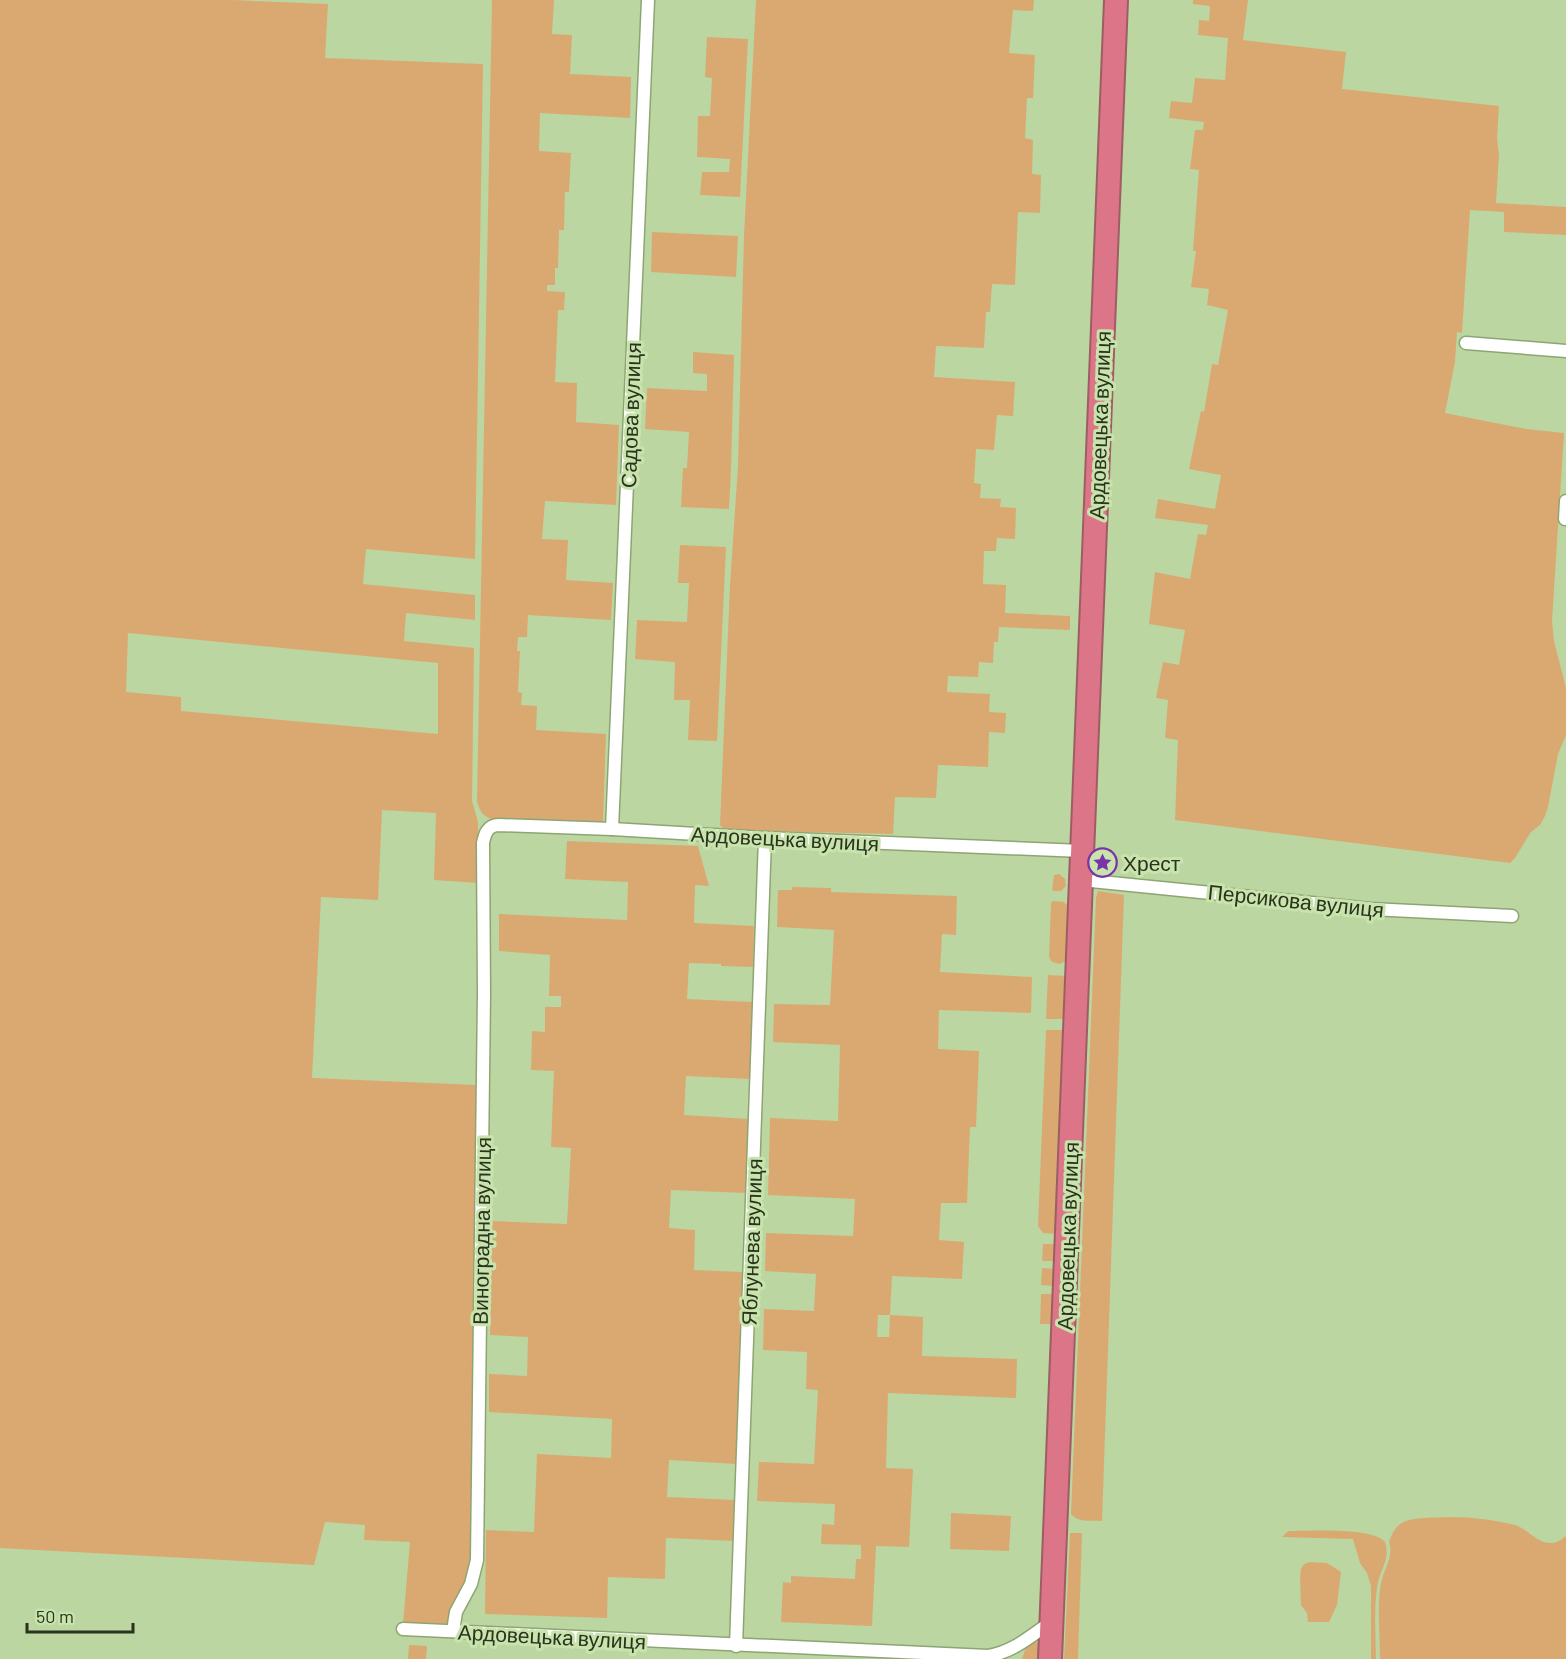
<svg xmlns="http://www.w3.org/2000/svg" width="1566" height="1659" viewBox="0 0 1566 1659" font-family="Barlow,sans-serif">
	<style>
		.green { fill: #daa971; fill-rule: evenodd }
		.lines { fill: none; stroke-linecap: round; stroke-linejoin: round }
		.street-casing { stroke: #8da572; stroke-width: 15 }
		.highway-casing { stroke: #9d5e63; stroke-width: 26 }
		.street { stroke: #fff; stroke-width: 12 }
		.highway { stroke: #dc7588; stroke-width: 22 }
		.labels { text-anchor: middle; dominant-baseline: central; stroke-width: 6; stroke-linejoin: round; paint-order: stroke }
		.street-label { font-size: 21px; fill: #29331e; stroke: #c9e3ad }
		.poi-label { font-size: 21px; fill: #29331e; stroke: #c9e3ad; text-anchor: start }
	</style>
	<rect width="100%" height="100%" fill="#bcd6a1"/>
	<g class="green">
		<path d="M 0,0 L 233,0 L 328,4 L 325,58 L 483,64 L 475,559 L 366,549 L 363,584 L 475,595 L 475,620 L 406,613 L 404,641 L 474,648 L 472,801 L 478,822 L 479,883 L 434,880 L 436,813 L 382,810 L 378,900 L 321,897 L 312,1078 L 477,1085 L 472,1548 L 469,1574 L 449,1624 L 403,1624 L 410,1542 L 364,1540 L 365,1525 L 325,1522 L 314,1565 L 0,1548 ZM 128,633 L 438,663 L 438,734 L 181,711 L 181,697 L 126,692 Z"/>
		<path d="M 492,0 L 554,0 L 552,34 L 572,35 L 570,74 L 631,77 L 630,118 L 540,113 L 539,151 L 571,153 L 569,192 L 565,192 L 564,230 L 559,230 L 558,268 L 555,268 L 555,285 L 547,285 L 547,291 L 565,292 L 564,310 L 558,310 L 555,382 L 577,383 L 576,422 L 619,425 L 616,505 L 545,501 L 542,539 L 568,540 L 566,580 L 613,583 L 611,620 L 528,615 L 527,637 L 518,637 L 517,651 L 520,651 L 518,692 L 522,693 L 521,705 L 537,706 L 536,730 L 606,734 L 603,823 L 495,820 C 484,817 480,813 477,801 Z"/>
		<path d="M 756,0 L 1034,0 L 1033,11 L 1013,10 L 1009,53 L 1035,55 L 1033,98 L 1027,98 L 1025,138 L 1033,140 L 1032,174 L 1041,175 L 1040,213 L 1018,212 L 1015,285 L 992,284 L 990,312 L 986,312 L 984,348 L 936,346 L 934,377 L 1015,382 L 1013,416 L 997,415 L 994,450 L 976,449 L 974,483 L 981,484 L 980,498 L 1001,499 L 1000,507 L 1016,508 L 1015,539 L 997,538 L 996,551 L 984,551 L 983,584 L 1006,585 L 1005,613 L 1070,616 L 1070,630 L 999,627 L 998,642 L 994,642 L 993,663 L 979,662 L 978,677 L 948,676 L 947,692 L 990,694 L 989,712 L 1006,713 L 1005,733 L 989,732 L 988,767 L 938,765 L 936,798 L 895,797 L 893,834 L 725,830 L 720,825 L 730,585 L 738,466 L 744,236 Z"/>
		<path d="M 1193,0 L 1248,0 L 1243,40 L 1346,52 L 1342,89 L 1499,106 L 1497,139 L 1499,154 L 1496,203 L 1566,207 L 1566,235 L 1504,232 L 1504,212 L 1470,210 L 1462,333 L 1457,332 L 1455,362 L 1445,413 L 1526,429 L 1564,433 L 1552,621 L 1554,641 L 1566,688 L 1566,735 L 1558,754 L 1548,807 L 1545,816 L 1540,825 L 1531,832 L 1526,840 L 1515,858 L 1510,863 L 1175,820 L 1178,740 L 1165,738 L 1168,700 L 1156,698 L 1163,662 L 1179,665 L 1185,630 L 1149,624 L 1155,572 L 1190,579 L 1198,534 L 1206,535 L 1208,525 L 1155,518 L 1158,499 L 1215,509 L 1221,475 L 1189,469 L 1201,411 L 1204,412 L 1212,364 L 1218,365 L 1228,310 L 1207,305 L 1209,289 L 1191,287 L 1196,251 L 1193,251 L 1199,170 L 1190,169 L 1195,130 L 1203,130 L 1204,122 L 1169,118 L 1171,101 L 1192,103 L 1195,78 L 1225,80 L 1228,38 L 1198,35 L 1199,20 L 1209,21 L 1210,6 L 1193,4 Z"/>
		<path d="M 707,37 L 748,39 L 740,197 L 700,195 L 702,172 L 729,172 L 730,159 L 697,157 L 698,116 L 710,116 L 712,78 L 705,77 Z"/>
		<path d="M 652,232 L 738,236 L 736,277 L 651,272 Z"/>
		<path d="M 693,352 L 734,355 L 731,470 L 729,509 L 681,507 L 683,468 L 687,468 L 689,432 L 645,429 L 647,388 L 707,391 L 707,374 L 693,373 Z"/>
		<path d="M 680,545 L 726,547 L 717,741 L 688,740 L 690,700 L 674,700 L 675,662 L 635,659 L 637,620 L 687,622 L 689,583 L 678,583 Z"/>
		<path d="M 567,841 L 698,846 L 709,886 L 695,885 L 694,923 L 754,926 L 753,967 L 721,966 L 721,964 L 689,963 L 687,999 L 752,1002 L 750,1079 L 686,1076 L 684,1115 L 749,1119 L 746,1193 L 671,1190 L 669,1228 L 695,1230 L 694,1270 L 743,1272 L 737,1464 L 669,1460 L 667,1497 L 736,1500 L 734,1541 L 666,1538 L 665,1579 L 608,1577 L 607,1618 L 485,1614 L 486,1530 L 534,1532 L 537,1454 L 611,1458 L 612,1419 L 489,1412 L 489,1374 L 527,1376 L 528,1337 L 490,1335 L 492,1221 L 567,1224 L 571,1148 L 551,1147 L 554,1071 L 531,1070 L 532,1031 L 545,1032 L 545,1007 L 561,1007 L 561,996 L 549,996 L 550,955 L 499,951 L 499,914 L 627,920 L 628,882 L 565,879 Z"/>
		<path d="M 1059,874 L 1065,879 L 1066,886 L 1061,891 L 1054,891 L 1052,890 L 1054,875 Z"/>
		<path d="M 792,887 L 831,888 L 831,892 L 957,896 L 956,935 L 942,934 L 940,972 L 1032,977 L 1031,1013 L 939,1010 L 938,1049 L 979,1051 L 976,1127 L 970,1127 L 967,1203 L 941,1203 L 939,1240 L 964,1242 L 962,1279 L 892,1276 L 890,1315 L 923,1317 L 922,1356 L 1017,1359 L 1016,1398 L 888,1393 L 886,1468 L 913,1469 L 909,1547 L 876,1546 L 872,1626 L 781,1622 L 783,1582 L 791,1583 L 791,1576 L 855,1579 L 856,1559 L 861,1559 L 861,1545 L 821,1544 L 822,1524 L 834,1525 L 835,1504 L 757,1501 L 759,1462 L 814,1464 L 818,1390 L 806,1389 L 807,1352 L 763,1350 L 764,1309 L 814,1311 L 816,1274 L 765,1271 L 766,1233 L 853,1236 L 855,1199 L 768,1195 L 770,1118 L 838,1121 L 840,1045 L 773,1042 L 774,1004 L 830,1005 L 834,930 L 777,927 L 778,890 L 792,890 ZM 878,1315 L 890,1315 L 889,1337 L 877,1337 Z"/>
		<path d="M 1098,891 L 1124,895 L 1102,1521 C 1092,1520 1078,1523 1071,1514 L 1096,898 Z"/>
		<path d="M 1053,901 L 1064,902 L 1069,907 L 1067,960 L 1060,964 L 1052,962 L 1049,957 L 1051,903 Z"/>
		<path d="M 1048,975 L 1067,976 L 1066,1019 L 1046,1019 Z"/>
		<path d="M 1046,1030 L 1065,1030 L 1057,1234 L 1043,1233 L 1038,1226 Z"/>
		<path d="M 1043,1244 L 1057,1244 L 1056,1261 L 1042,1261 Z"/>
		<path d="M 1042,1268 L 1056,1269 L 1055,1286 L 1041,1285 Z"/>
		<path d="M 1041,1294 L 1055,1294 L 1053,1324 L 1040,1324 Z"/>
		<path d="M 951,1513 L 1011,1516 L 1009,1551 L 950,1549 Z"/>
		<path d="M 1452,1517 C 1472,1517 1495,1520 1515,1525 C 1532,1530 1544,1555 1566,1536 L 1566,1659 L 1380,1659 C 1380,1637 1377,1604 1381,1583 C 1384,1569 1394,1556 1389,1542 C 1391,1536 1394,1529 1399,1525 C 1408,1516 1439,1518 1452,1517 Z"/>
		<path d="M 1288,1531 C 1309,1531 1373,1527 1385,1542 C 1390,1556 1383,1566 1379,1579 C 1373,1599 1376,1637 1376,1659 L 1371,1659 L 1371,1586 L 1367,1573 L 1360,1563 L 1353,1539 L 1282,1537 Z"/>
		<path d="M 1070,1533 L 1082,1533 L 1078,1659 L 1064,1659 Z"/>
		<path d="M 1310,1562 L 1327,1563 L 1341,1572 L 1337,1605 L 1329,1622 L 1308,1622 L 1307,1613 L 1301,1605 L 1300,1577 L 1301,1569 L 1304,1564 Z"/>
		<path d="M 1034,1641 L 1040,1644 L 1040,1659 L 1022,1659 L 1026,1647 Z"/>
		<path d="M 409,1645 L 427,1646 L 426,1659 L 408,1659 Z"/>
	</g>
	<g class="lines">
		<defs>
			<g id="street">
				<path d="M 1466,343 L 1566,351"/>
				<path d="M 1565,519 L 1566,501"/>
				<path d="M 612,829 L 648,0"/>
				<path d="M 1081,880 L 1371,909 L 1512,916"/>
				<path d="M 403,1629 L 988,1656 C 1013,1652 1031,1636 1051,1622"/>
				<path d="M 453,1631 L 456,1612 L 471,1584 L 477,1560 L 484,994 L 483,843 C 485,833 488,825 499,825 L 612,829 L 765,838 L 1082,851"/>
				<path d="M 736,1646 L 765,838"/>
			</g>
			<path id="highway" d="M 1050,1659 L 1116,0"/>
		</defs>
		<use href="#street" class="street-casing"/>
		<use href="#highway" class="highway-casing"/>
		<use href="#street" class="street"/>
		<use href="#highway" class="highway"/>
	</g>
	<defs>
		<symbol id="sight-ring" viewBox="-11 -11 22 22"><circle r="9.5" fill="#c9e3ad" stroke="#7a34a8" stroke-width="1.5"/><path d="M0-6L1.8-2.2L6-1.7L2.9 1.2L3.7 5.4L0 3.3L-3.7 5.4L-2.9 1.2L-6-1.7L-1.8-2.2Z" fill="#7a34a8"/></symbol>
	</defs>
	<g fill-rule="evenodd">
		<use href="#sight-ring" x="1086" y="846" width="33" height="33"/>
	</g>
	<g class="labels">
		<g class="street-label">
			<text transform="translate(630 415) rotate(-88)">Садова вулиця</text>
			<text transform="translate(1099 425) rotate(-88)">Ардовецька вулиця</text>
			<text transform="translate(785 838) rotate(3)">Ардовецька вулиця</text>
			<text transform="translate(1296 900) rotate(6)">Персикова вулиця</text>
			<text transform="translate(481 1231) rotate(-89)">Виноградна вулиця</text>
			<text transform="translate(1067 1236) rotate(-88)">Ардовецька вулиця</text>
			<text transform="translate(751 1242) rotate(-88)">Яблунева вулиця</text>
			<text transform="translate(552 1636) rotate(3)">Ардовецька вулиця</text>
		</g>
		<g class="poi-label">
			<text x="1123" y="862">Хрест</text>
		</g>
	</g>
	<path d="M27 1623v9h106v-9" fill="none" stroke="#29331e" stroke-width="3"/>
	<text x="36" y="1623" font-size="18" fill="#29331e" stroke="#c9e3ad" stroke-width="4.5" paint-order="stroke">50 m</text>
</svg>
